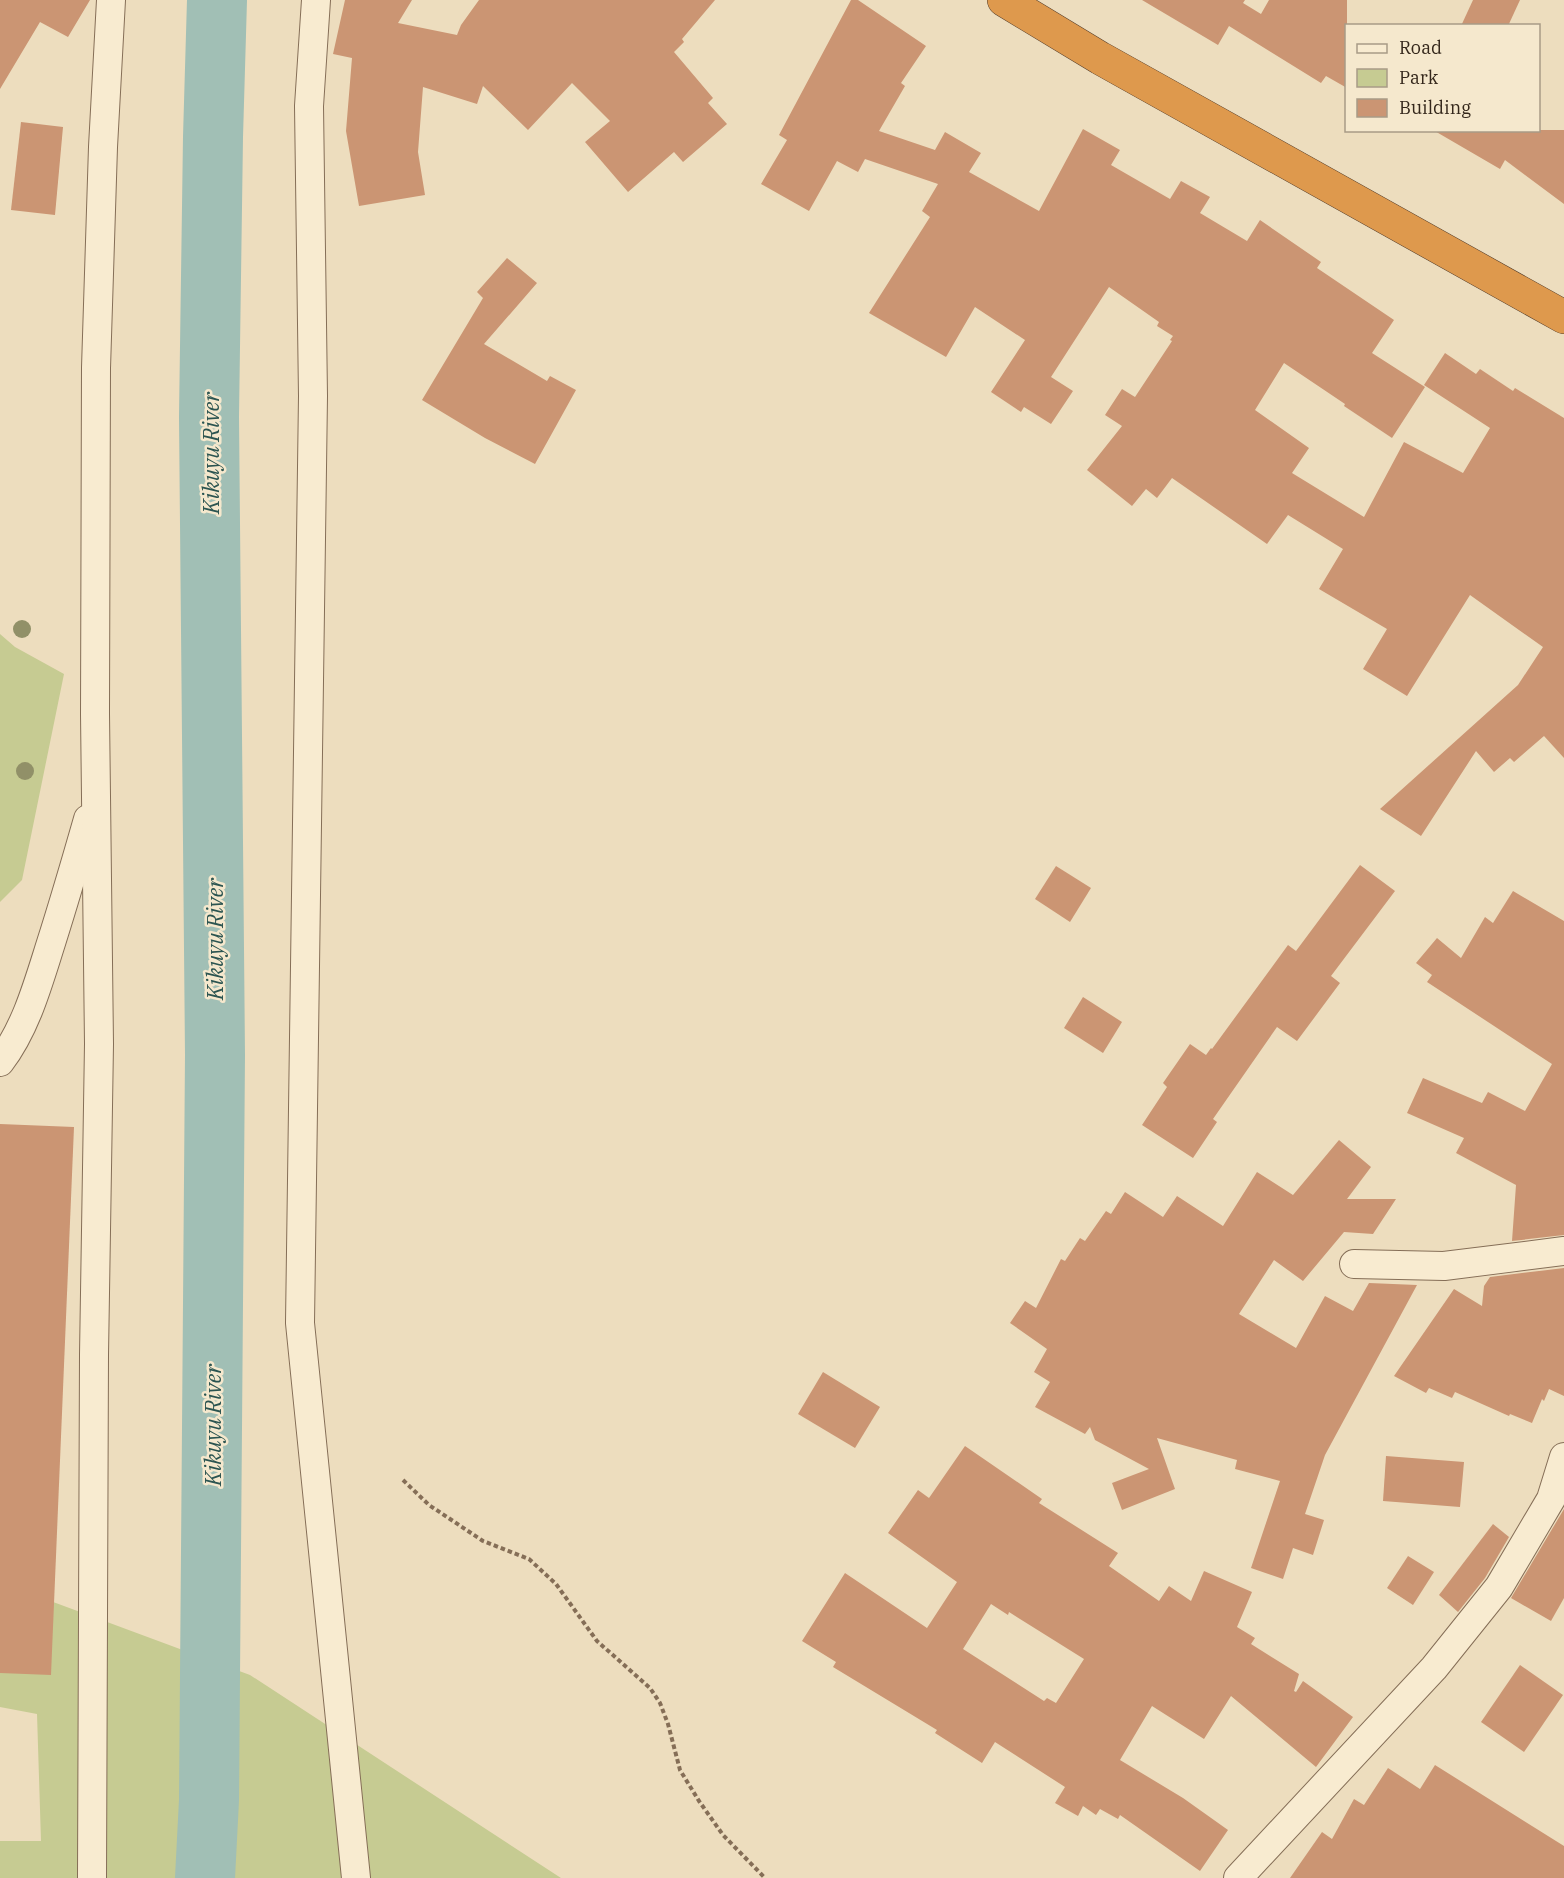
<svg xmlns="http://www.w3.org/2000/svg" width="1564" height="1878" viewBox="0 0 1564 1878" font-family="'IBM Plex Serif',serif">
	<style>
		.green { fill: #c6cb92 }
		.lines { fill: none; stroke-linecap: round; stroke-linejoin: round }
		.river { stroke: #a1bfb5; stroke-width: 60 }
		.building { fill: #cb9573; fill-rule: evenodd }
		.street-casing { stroke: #856e57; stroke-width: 30 }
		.highway-casing { stroke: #523c2b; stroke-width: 34 }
		.path { stroke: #856e57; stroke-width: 4; stroke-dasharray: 4.5 3; stroke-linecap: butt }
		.street { stroke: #f8ebd0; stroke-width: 28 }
		.highway { stroke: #de994d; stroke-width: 33 }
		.tree { fill: #919068 }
		.labels { text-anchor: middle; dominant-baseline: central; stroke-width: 5; stroke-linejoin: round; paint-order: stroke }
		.water-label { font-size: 22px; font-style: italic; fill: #2b5450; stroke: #f5e8cd }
	</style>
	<rect width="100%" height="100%" fill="#edddbe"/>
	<g class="green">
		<path d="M 0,634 L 15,647 L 64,674 L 22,880 L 0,902 Z"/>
		<path d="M 37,1596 L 250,1675 L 561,1878 L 0,1878 L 0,1841 L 41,1841 L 37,1714 L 0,1707 L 0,1601 Z"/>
	</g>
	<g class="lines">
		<path class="river" d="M 205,1878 L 209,1800 L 215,1055 L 209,417 L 213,137 L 217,0"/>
	</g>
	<g class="building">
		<path d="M 0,0 L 90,0 L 68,37 L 40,22 L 0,89 Z"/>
		<path d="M 345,0 L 412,0 L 398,23 L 457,35 L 461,25 L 479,0 L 715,0 L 682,39 L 684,42 L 674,52 L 713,98 L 708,103 L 727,124 L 683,162 L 674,152 L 628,192 L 585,142 L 610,121 L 572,83 L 528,130 L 483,86 L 477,104 L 423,87 L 418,152 L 425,195 L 359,206 L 346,131 L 352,58 L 333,54 Z"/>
		<path d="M 851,0 L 858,0 L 926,46 L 901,83 L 905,86 L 879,131 L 935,150 L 945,132 L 981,153 L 969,172 L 1039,211 L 1083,129 L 1120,150 L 1111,165 L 1170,199 L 1181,181 L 1210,197 L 1200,213 L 1247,241 L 1260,220 L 1321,262 L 1317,268 L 1394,320 L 1372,353 L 1425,387 L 1392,438 L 1344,406 L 1345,404 L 1284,363 L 1255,410 L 1309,448 L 1292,473 L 1364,517 L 1404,442 L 1463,473 L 1490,428 L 1424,385 L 1445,353 L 1476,374 L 1480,369 L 1513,391 L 1515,388 L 1564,418 L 1564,758 L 1544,736 L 1514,762 L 1510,758 L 1494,772 L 1476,751 L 1421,836 L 1380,809 L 1518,685 L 1543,647 L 1470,595 L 1407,696 L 1363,669 L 1387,629 L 1319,589 L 1343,549 L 1288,515 L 1267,544 L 1172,478 L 1157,498 L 1146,489 L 1132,506 L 1087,470 L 1122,426 L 1105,415 L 1122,389 L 1135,397 L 1172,341 L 1170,340 L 1173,336 L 1157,326 L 1159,322 L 1109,287 L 1051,377 L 1073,391 L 1051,424 L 1024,407 L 1021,412 L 991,392 L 1025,340 L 975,307 L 946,357 L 869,313 L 930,217 L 922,211 L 938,184 L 865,159 L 858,172 L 837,161 L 809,211 L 761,184 L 787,140 L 779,135 Z"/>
		<path d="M 1142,0 L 1245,0 L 1243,3 L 1261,14 L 1269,0 L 1347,0 L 1347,88 L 1326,76 L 1321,83 L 1229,26 L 1218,45 Z"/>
		<path d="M 1473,0 L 1520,0 L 1508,26 L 1461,26 Z"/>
		<path d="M 21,122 L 63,127 L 55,215 L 11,210 Z"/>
		<path d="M 1433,130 L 1564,130 L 1564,204 L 1505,160 L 1500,169 Z"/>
		<path d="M 507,258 L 537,283 L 484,344 L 547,381 L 550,376 L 576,390 L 535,464 L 485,438 L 422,400 L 483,298 L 477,292 Z"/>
		<path d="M 1360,865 L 1395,891 L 1331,976 L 1340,983 L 1297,1041 L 1277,1027 L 1213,1119 L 1217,1122 L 1193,1158 L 1142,1125 L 1167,1087 L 1163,1083 L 1190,1044 L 1206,1055 L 1211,1048 L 1212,1049 L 1288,945 L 1296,951 Z"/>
		<path d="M 1056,866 L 1091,888 L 1070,922 L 1035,899 Z"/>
		<path d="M 1513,891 L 1564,921 L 1564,1235 L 1512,1241 L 1516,1185 L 1456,1153 L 1464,1138 L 1407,1113 L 1423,1078 L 1482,1103 L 1488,1092 L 1525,1111 L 1552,1064 L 1427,982 L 1432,975 L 1416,963 L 1437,938 L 1461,958 L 1485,917 L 1493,923 Z"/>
		<path d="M 1083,997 L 1122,1022 L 1103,1053 L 1064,1028 Z"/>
		<path d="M 0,1124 L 74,1127 L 51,1675 L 0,1673 Z"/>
		<path d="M 1339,1140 L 1371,1167 L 1347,1199 L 1396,1199 L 1373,1234 L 1344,1232 L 1303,1281 L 1274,1260 L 1239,1314 L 1296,1348 L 1325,1296 L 1353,1311 L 1369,1283 L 1417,1285 L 1325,1455 L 1305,1514 L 1324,1520 L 1313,1555 L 1293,1548 L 1283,1579 L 1251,1568 L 1280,1481 L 1235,1469 L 1237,1460 L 1157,1438 L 1175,1489 L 1122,1510 L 1112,1483 L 1149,1469 L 1095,1440 L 1090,1427 L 1085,1434 L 1035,1407 L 1050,1382 L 1034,1372 L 1047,1349 L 1010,1323 L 1025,1301 L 1036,1308 L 1061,1259 L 1065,1261 L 1080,1238 L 1085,1241 L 1106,1211 L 1111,1214 L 1125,1192 L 1163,1217 L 1177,1196 L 1223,1226 L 1257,1172 L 1293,1195 Z"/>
		<path d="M 1564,1268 L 1564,1396 L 1549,1389 L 1544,1401 L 1542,1399 L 1532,1423 L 1510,1414 L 1509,1416 L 1455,1392 L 1452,1398 L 1429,1388 L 1426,1393 L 1394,1376 L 1454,1289 L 1482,1306 L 1484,1286 L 1490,1277 Z"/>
		<path d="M 823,1372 L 880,1407 L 855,1448 L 798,1414 Z"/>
		<path d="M 965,1446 L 1042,1499 L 1039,1503 L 1118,1553 L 1109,1566 L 1159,1601 L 1169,1586 L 1191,1601 L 1204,1571 L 1252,1592 L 1237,1627 L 1255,1638 L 1251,1644 L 1299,1674 L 1294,1691 L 1296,1692 L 1303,1681 L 1353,1717 L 1316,1767 L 1231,1696 L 1204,1739 L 1152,1706 L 1120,1760 L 1183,1798 L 1228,1830 L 1200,1871 L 1120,1815 L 1118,1819 L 1100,1809 L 1096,1815 L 1083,1806 L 1078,1816 L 1055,1803 L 1065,1787 L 995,1742 L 982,1763 L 935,1733 L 937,1730 L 833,1667 L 836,1662 L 802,1641 L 845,1573 L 927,1628 L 957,1582 L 888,1533 L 918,1490 L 929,1498 ZM 991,1604 L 1008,1615 L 1009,1612 L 1084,1659 L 1056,1703 L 1047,1698 L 1044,1701 L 963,1649 Z"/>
		<path d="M 1386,1456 L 1464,1462 L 1460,1507 L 1383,1501 Z"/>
		<path d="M 1564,1509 L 1564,1598 L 1551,1621 L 1511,1598 Z"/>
		<path d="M 1493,1524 L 1509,1537 L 1485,1578 L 1458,1612 L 1439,1595 Z"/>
		<path d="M 1408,1556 L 1434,1572 L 1413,1605 L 1387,1588 Z"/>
		<path d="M 1520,1665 L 1563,1695 L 1524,1752 L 1481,1722 Z"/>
		<path d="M 1435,1765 L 1564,1846 L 1564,1878 L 1290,1878 L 1322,1832 L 1332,1839 L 1354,1799 L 1364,1805 L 1388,1768 L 1420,1789 Z"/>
	</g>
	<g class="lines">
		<defs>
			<g id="street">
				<path d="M 316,0 L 309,106 L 313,396 L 300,1323 L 356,1878"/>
				<path d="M 0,1062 C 26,1028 38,984 51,943 C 64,902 76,861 88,819"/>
				<path d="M 1354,1264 L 1444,1266 L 1564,1251"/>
				<path d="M 92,1878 L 94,1355 L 99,1044 L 95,714 L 96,368 L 103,147 L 111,0"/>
				<path d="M 1238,1878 L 1434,1668 L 1499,1587 L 1551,1499 L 1564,1457"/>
			</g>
			<path id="highway" d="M 1004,0 L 1100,58 L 1564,317"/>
		</defs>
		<use href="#street" class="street-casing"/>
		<use href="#highway" class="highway-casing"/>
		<path class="path" d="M 403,1480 L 429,1505 L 483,1541 L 529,1559 L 556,1584 L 597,1641 L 650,1688 L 660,1703 L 668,1724 L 680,1770 L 699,1801 L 723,1835 L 765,1878"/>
		<use href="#street" class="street"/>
		<use href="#highway" class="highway"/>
	</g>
	<g class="tree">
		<circle cx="22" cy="629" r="9"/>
		<circle cx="25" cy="771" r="9"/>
	</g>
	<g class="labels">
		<g class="water-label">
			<text transform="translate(210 453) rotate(-90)">Kikuyu River</text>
			<text transform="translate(214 939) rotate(-90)">Kikuyu River</text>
			<text transform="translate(212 1425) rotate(-90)">Kikuyu River</text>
		</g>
	</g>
	<rect x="1345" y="24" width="195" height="108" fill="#f5e8cd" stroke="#a89b86" stroke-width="1.5"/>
	<rect x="1357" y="44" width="30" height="9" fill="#f8ebd0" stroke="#a89b86" stroke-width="1.5"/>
	<text x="1399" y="54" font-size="18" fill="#34271b">Road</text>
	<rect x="1357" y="69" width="30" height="18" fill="#c6cb92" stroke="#a89b86" stroke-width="1.5"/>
	<text x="1399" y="84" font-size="18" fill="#34271b">Park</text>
	<rect x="1357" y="99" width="30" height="18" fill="#cb9573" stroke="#a89b86" stroke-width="1.5"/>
	<text x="1399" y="114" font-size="18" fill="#34271b">Building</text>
</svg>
